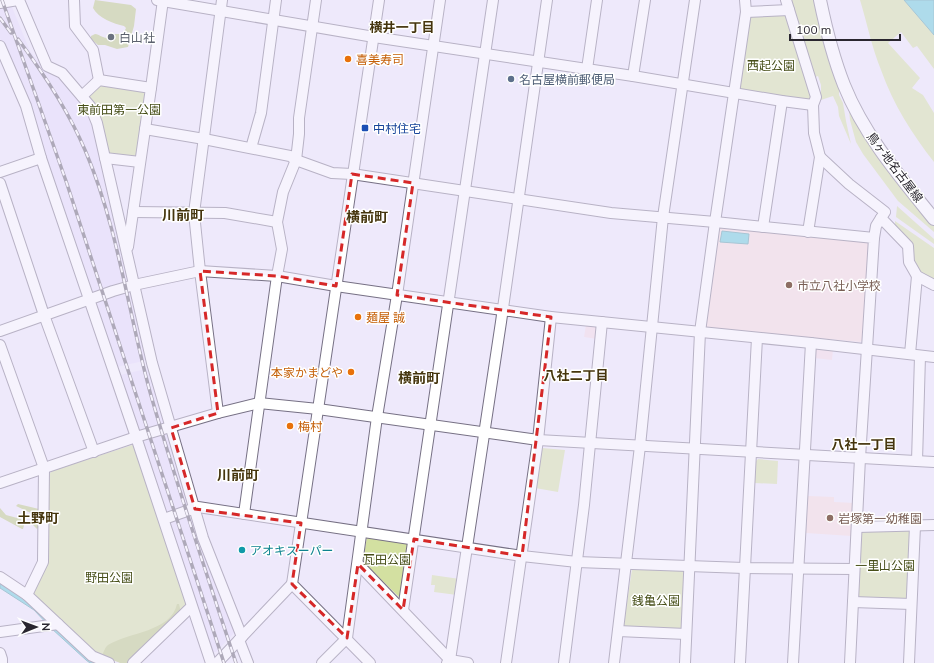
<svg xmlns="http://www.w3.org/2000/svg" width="934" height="663" viewBox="0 0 934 663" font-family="Mulish,'Noto Sans JP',sans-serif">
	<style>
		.built { fill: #e5dcfa }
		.industrial { fill: #f4dae2 }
		.education { fill: #f6dbdb }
		.green { fill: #d3e0a1 }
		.forest { fill: #b9c77c }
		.water { fill: #61cbd8; stroke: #509aa5 }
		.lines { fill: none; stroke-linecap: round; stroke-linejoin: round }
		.minor-casing { stroke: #767084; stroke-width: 12 }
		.major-casing { stroke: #767084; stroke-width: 14 }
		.minor { stroke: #fff; stroke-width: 10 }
		.major { stroke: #fff; stroke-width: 12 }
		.rail-casing { stroke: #605c68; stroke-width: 3.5 }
		.rail { stroke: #fff; stroke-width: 2; stroke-dasharray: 6; stroke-linecap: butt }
		.marked { fill: none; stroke: #d62828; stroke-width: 3; stroke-dasharray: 8 5; stroke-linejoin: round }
		.worship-dot { fill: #6b7280; stroke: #fff; stroke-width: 1.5 }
		.food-dot { fill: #e8710a; stroke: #fff; stroke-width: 1.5 }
		.service-dot { fill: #5c6f8a; stroke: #fff; stroke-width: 1.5 }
		.transit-dot { fill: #1a4fb4; stroke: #fff; stroke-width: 1.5 }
		.education-dot { fill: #8d6e63; stroke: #fff; stroke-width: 1.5 }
		.culture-dot { fill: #0f9aa8; stroke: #fff; stroke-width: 1.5 }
		.labels { text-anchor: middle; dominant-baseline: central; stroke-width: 3; stroke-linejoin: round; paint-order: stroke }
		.worship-label { font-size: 12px; fill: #5b616d; stroke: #fff; text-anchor: start }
		.food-label { font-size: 12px; fill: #c56008; stroke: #fff; text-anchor: start }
		.park-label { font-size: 12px; fill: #474f19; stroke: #fff }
		.service-label { font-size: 12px; fill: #4e5e75; stroke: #fff; text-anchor: start }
		.transit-label { font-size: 12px; fill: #164399; stroke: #fff; text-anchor: start }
		.street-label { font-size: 12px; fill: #29262f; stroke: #fff }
		.education-label { font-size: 12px; fill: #785e54; stroke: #fff; text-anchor: start }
		.culture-label { font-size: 12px; fill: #0d838f; stroke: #fff; text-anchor: start }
		.neighbourhood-label { font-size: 13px; font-weight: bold; fill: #45350d; stroke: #fff }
		.quarter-label { font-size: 14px; font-weight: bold; fill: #45350d; stroke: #fff }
	</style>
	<rect width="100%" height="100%" fill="#eee9fb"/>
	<g class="built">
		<path d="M 5,5 L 12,7 L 30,51 L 44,69 L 57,73 L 88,109 L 93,121 L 128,278 L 127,280 L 95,292 L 92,292 L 30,107 L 0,38 L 0,7 Z"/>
		<path d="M 130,290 L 131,291 L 148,360 L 117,367 L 96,305 L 97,301 Z"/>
		<path d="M 150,368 L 165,422 L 163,425 L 138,431 L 120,375 Z"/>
		<path d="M 165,433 L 169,436 L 177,468 L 189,504 L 187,507 L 167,514 L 142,443 L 144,440 Z"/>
		<path d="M 189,515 L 192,516 L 235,630 L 235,632 L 216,652 L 211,652 L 168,522 Z"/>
	</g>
	<g class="industrial">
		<path d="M 586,325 L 596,326 L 597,328 L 597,339 L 584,337 Z"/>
		<path d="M 817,348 L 833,349 L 832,360 L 814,358 L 814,350 Z"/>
	</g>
	<g class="education">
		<path d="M 721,227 L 867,242 L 870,246 L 863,340 L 860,342 L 707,328 L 705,325 L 719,229 Z"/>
		<path d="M 808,496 L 834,497 L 834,502 L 855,503 L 852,536 L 806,533 Z"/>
	</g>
	<g class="green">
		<path d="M 791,0 L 815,0 L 839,82 L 839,95 L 843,103 L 846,121 L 851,144 L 839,116 L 838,107 L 833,96 L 821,100 L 821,85 L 818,76 L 813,78 Z"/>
		<path d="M 860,0 L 904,0 L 934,35 L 934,69 L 917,46 L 913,48 L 901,32 L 888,43 L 920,78 L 912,88 L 923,95 L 934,113 L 934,162 C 912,134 893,104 881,70 C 872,48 867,23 860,0 Z"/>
		<path d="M 785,13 L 787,15 L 811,98 L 810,101 L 741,90 L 738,87 L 750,15 Z"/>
		<path d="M 100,83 L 144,89 L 145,93 L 137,156 L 134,159 L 110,155 L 107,151 L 88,98 L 88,95 Z"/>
		<path d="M 848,101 L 934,224 L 934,232 L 898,201 L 863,154 L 856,142 L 850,120 Z"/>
		<path d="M 897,206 L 934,239 L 934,244 L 896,217 Z"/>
		<path d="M 895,221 L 934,248 L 934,281 L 929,279 L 919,270 L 895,229 Z"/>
		<path d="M 132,445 L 135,446 L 187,605 L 184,610 L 127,663 C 115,663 102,656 92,650 C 76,635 61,621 46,606 C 41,601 35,599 33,592 L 47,560 L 49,474 L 52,471 Z"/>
		<path d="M 542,448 L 565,450 L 558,492 L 535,488 L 541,450 Z"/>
		<path d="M 758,459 L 778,461 L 777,484 L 754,483 L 755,462 Z"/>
		<path d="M 864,530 L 909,530 L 911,532 L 908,600 L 861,600 L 858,597 L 861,533 Z"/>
		<path d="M 367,537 L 408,543 L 402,595 L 399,597 L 364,563 L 363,560 Z"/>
		<path d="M 635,568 L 683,570 L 685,573 L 682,631 L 623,628 L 632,569 Z"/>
		<path d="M 432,575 L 460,579 L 457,595 L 434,592 L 435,585 L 431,585 Z"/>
	</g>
	<g class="forest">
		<path d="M 95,0 L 131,5 L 136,9 L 134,26 L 128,47 L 117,49 L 105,45 L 98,45 L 91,39 L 91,36 L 95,34 C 102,35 106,42 113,34 L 123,34 L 126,28 L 124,26 C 114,24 98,18 93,8 Z"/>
		<path d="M 18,504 L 39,509 L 38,528 L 37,529 L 33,525 L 35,515 L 16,506 Z"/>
		<path d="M 0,508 L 6,515 L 21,519 L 25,522 L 23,529 L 22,529 L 0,517 Z"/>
		<path d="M 177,604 L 179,604 L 181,613 L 127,663 L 120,663 L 102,655 C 104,652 105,647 108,645 C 129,632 171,632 177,604 Z"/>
	</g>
	<g class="water">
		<path d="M 904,0 L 934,0 L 934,35 Z"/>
		<path d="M 722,231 L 749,234 L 748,244 L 720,242 Z"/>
		<path d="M 0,583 L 28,601 L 101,663 L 90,663 L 86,660 L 51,628 L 34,610 L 0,588 Z"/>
	</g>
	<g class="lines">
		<defs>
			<g id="minor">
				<path d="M 19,0 L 47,66 L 62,73 L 90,106 L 97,123 L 152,363 L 203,538 L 242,637"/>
				<path d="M 74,0 L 75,26 L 93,50 L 99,80"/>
				<path d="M 157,0 L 374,37 L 633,76 L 782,101 L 813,105"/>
				<path d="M 786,0 L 816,97 L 813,105 L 814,133 L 820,157 L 808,232"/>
				<path d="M 0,3 L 18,0"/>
				<path d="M 746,12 L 789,10"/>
				<path d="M 0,46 L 26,106 L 41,158"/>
				<path d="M 587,69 L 597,0"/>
				<path d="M 633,76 L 645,0"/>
				<path d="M 151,88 L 163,0"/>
				<path d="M 82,96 L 99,80 L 151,88 L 128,247"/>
				<path d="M 145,129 L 204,139 L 290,156 L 296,160 L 332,173 L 352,174 L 611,213 L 715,222 L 746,12 L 745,0"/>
				<path d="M 251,148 L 261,113 L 276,0"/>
				<path d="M 820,157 L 849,184 L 885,212 L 881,218 L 908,246 L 909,262 L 917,276 L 934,285"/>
				<path d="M 105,158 L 140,162"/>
				<path d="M 0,172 L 41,158 L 136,437 L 211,663"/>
				<path d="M 0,183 L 44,315 L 94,452"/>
				<path d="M 133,212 L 225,213 L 277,222"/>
				<path d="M 763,227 L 782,101"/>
				<path d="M 874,238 L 876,226 L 881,218"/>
				<path d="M 0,331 L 113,291 L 134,285 L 200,271 L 277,276 L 336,286 L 551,317 L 811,343 L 934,357"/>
				<path d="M 0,345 L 44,468 L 43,562 L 27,595"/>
				<path d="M 910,354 L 917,276"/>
				<path d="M 218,413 L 200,271 L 194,213 L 222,0"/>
				<path d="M 917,461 L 920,356"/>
				<path d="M 0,483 L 136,437 L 218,413 L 259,403 L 318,409 L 538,440 L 934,462"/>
				<path d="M 244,514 L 277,276 L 282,249 L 277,222 L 283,192 L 296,160 L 299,134 L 299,118 L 316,0"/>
				<path d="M 164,519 L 198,507 L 522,556 L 577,562 L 744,568 L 854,569"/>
				<path d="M 857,527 L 934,525"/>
				<path d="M 358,564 L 450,660 L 468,663"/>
				<path d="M 0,577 L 27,595 L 92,656 L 109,663"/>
				<path d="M 853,602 L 911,604"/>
				<path d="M 403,610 L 493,0"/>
				<path d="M 618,631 L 686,634"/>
				<path d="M 0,632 L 58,624"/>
				<path d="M 239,640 L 248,663"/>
				<path d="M 0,653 L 2,659 L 2,663"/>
				<path d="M 133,663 L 191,607"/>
				<path d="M 217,663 L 292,584"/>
				<path d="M 322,663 L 347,638 L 377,417 L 397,295 L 440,0"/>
				<path d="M 370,663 L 292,584 L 379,0"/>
				<path d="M 447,663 L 450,660 L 501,322 L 547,0"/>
				<path d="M 506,663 L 538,440 L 551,317"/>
				<path d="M 564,663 L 584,505 L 602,322"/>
				<path d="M 614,663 L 640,446 L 663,217 L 695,0"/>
				<path d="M 685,663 L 700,332 L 715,222 L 874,238 L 860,458 L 850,663"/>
				<path d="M 740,663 L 757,338"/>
				<path d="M 793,663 L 811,343"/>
				<path d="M 909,663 L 915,526"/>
			</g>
			<path id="major" d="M 820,0 C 826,29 833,57 844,85 C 864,135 900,177 934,219"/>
		</defs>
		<use href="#minor" class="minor-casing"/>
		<use href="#major" class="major-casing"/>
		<use href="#minor" class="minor"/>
		<use href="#major" class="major"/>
		<defs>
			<g id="rail">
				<path d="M 2,0 L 66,181 L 224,663"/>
				<path d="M 0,18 L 11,33"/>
				<path d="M 18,39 C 44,74 68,110 85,150 C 118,227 128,312 150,392 C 176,483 206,573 236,663"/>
			</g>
		</defs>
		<use href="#rail" class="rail-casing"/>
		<use href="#rail" class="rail"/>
	</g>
	<path d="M0 0H934V663H0ZM 352,174 L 413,183 L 397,295 L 551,317 L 522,556 L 414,539 L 403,610 L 358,564 L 347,638 L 292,584 L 301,523 L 195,509 L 171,428 L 218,413 L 200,271 L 277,276 L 336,286 Z" fill="#eee9fb" fill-opacity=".55" fill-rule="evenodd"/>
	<path class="marked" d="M 352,174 L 413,183 L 397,295 L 551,317 L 522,556 L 414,539 L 403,610 L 358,564 L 347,638 L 292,584 L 301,523 L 195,509 L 171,428 L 218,413 L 200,271 L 277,276 L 336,286 Z"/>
	<circle class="worship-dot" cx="111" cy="37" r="4"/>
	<g class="food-dot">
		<circle cx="348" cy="59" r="4"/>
		<circle cx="358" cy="317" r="4"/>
		<circle cx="351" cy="372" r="4"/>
		<circle cx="290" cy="426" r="4"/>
	</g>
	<circle class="service-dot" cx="511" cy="79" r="4"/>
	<rect class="transit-dot" x="361" y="124" width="8" height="8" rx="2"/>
	<g class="education-dot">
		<circle cx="789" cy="285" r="4"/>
		<circle cx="830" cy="518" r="4"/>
	</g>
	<circle class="culture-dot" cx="242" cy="550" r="4"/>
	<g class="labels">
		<g class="worship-label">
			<text x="119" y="37">白山社</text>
		</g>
		<g class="food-label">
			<text x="356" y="59">喜美寿司</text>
			<text x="366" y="317">麺屋 誠</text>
			<text x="343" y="372" text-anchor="end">本家かまどや</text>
			<text x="298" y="426">梅村</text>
		</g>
		<g class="park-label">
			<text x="771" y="65">西起公園</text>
			<text x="119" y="109">東前田第一公園</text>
			<text x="387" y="559">瓦田公園</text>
			<text x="885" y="565">一里山公園</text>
			<text x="109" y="577">野田公園</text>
			<text x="656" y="600">銭亀公園</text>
		</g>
		<g class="service-label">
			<text x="519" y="79">名古屋横前郵便局</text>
		</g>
		<g class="transit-label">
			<text x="373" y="128">中村住宅</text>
		</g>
		<g class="street-label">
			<text transform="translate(895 167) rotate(53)">鳥ヶ地名古屋線</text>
		</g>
		<g class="education-label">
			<text x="797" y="285">市立八社小学校</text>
			<text x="838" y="518">岩塚第一幼稚園</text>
		</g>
		<g class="culture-label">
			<text x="250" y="550">アオキスーパー</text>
		</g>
		<g class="neighbourhood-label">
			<text x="402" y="27">横井一丁目</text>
			<text x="576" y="375">八社二丁目</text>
			<text x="864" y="444">八社一丁目</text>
		</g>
		<g class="quarter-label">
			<text x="183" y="215">川前町</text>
			<text x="367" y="217">横前町</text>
			<text x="419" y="378">横前町</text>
			<text x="238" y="475">川前町</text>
			<text x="38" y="518">土野町</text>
		</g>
	</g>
	<g transform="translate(36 627) rotate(89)" stroke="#ffffff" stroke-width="3" paint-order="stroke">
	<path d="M0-3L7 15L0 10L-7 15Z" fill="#29262f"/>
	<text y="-6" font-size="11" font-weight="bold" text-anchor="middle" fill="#29262f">N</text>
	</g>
	<path d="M790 34v6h110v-6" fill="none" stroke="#29262f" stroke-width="2"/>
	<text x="796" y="34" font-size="12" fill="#29262f" stroke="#ffffff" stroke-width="3" paint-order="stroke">100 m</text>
</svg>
